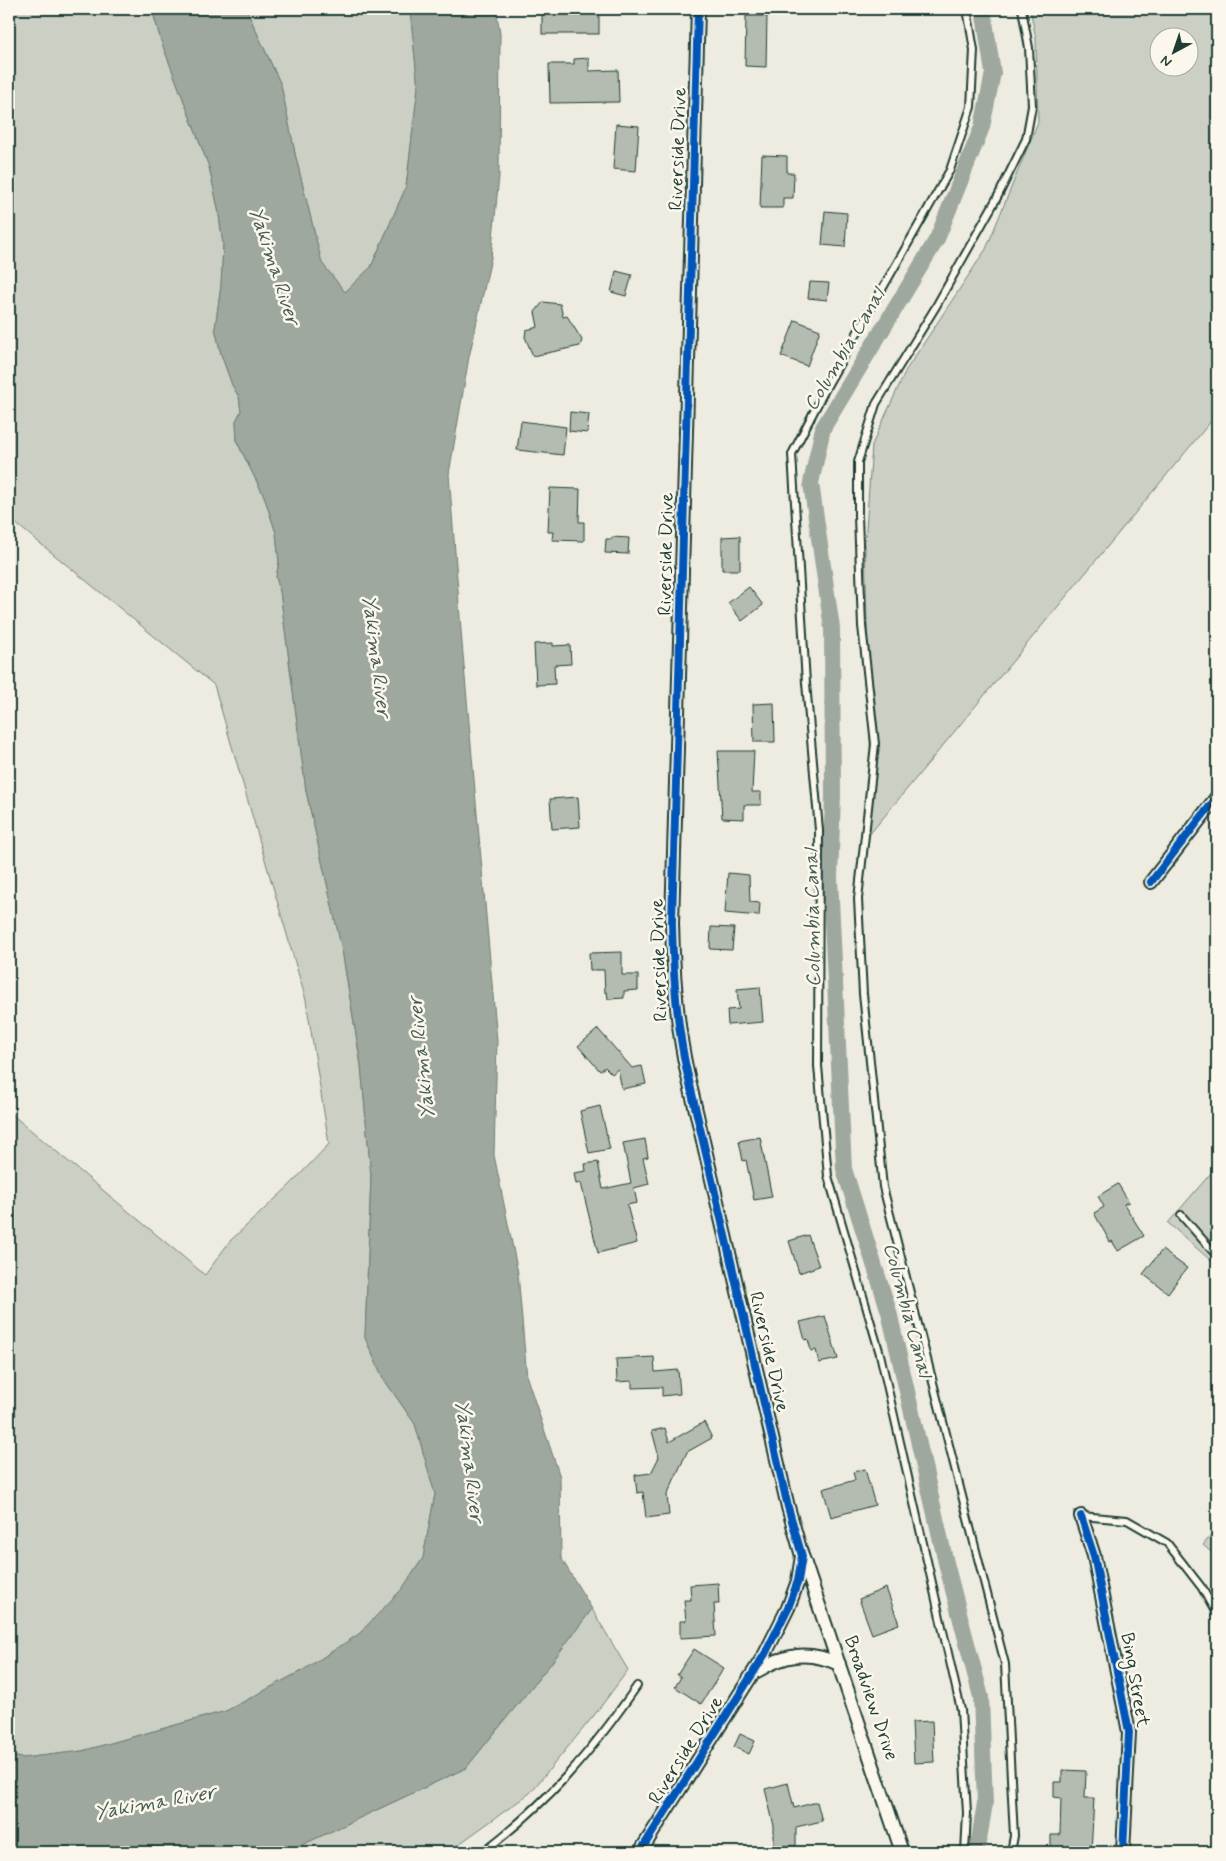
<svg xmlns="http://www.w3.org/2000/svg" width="1226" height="1861" viewBox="0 0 1226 1861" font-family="Mynerve,sans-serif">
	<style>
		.green { fill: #cbcfc4; stroke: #75867c; fill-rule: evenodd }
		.water { fill: #9fa89f; stroke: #6c7d74 }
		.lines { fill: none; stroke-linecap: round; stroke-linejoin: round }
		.canal { stroke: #9fa89f; stroke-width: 16 }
		.building { fill: #b4bbb0; stroke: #1f3d34 }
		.service-casing { stroke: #1f3d34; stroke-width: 10 }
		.minor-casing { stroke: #1f3d34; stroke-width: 16 }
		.service { stroke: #fbf7ec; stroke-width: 6 }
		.minor { stroke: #fbf7ec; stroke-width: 12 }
		.cycleway-casing { stroke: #fbf7ec; stroke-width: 11 }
		.cycleway { stroke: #0057b8; stroke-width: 8 }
		.labels { text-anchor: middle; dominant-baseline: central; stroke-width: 5; stroke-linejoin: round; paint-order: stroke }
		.street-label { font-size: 19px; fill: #1f3d34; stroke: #fbf7ec }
		.water-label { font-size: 20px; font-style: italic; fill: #455d54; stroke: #fbf7ec }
	</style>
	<rect width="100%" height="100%" fill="#eeece1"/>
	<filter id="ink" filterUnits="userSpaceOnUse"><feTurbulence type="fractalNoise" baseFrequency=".02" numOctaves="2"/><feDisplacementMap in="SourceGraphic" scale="10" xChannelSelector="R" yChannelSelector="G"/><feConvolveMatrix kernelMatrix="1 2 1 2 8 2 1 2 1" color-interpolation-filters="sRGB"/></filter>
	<g filter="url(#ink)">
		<g class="green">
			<path d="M 9,9 L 152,9 L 161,41 L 209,167 L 218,208 L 223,244 L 221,286 L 215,328 L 221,354 L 232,385 L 239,397 L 241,411 L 236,421 L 237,442 L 264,496 L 276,533 L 279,562 L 276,577 L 280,591 L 306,791 L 342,950 L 361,1065 L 371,1176 L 365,1338 L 383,1378 L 415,1424 L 435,1494 L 423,1558 L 402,1589 L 359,1634 L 305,1669 L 226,1711 L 82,1751 L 23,1758 L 9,1756 L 9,1112 L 205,1275 L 230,1241 L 289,1186 L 329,1144 L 306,1000 L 214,685 L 9,518 Z"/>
			<path d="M 246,9 L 410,9 L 418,87 L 406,187 L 371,267 L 345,292 L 322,264 L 296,158 L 281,85 Z"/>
			<path d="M 1030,9 L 1217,9 L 1217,414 L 864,841 L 871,774 L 865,544 L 872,445 L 906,370 L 986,249 L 1038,122 L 1036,39 ZM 1158,38 L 1188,38 L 1188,68 L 1158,68 Z"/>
			<path d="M 1217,1166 L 1217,1266 L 1168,1223 Z"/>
			<path d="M 1217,1528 L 1217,1557 L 1203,1545 Z"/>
			<path d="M 592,1609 L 628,1670 L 596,1713 L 530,1793 L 448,1852 L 287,1852 L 466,1768 L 552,1662 Z"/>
		</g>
		<path class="water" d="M 152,9 L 246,9 L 281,85 L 296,158 L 322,263 L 345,292 L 371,267 L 406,187 L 418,87 L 410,9 L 496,9 L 500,34 L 499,176 L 491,258 L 469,357 L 449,474 L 462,643 L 497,1040 L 494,1155 L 518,1273 L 527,1378 L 560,1477 L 561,1558 L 592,1609 L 552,1662 L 466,1768 L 287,1852 L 9,1852 L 9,1756 L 23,1758 L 82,1751 L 226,1711 L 305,1669 L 359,1634 L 402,1589 L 423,1558 L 435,1494 L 415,1424 L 383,1378 L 365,1338 L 371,1176 L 361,1065 L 342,950 L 306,791 L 280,591 L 276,577 L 279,562 L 276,533 L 264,496 L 237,442 L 236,421 L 241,411 L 239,397 L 232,385 L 221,354 L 215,328 L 221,286 L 223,244 L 218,208 L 209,167 L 161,41 Z"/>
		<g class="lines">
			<path class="canal" d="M 977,1852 L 985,1803 L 981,1697 L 946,1563 L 889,1312 L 844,1169 L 830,878 L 833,796 L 832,628 L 811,483 L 823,428 L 937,239 L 982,127 L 993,73 L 983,9"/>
		</g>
		<g class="building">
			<rect x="542" y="9" width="57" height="25"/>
			<path d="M 746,16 L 767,16 L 766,67 L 745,66 Z"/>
			<path d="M 589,58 L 589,71 L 618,70 L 619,102 L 550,103 L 549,64 L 574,64 L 574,59 Z"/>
			<path d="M 616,124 L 639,126 L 636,171 L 613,169 Z"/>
			<path d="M 762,155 L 787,156 L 787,173 L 794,173 L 793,198 L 783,198 L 783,208 L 760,208 Z"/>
			<path d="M 825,211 L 847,213 L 845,247 L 822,245 Z"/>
			<path d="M 616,271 L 632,275 L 626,296 L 611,292 Z"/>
			<path d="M 810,282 L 829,283 L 827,300 L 808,298 Z"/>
			<path d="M 543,302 L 560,304 L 563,317 L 567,316 L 582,340 L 580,346 L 533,356 L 525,337 L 526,330 L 538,327 L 535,312 Z"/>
			<path d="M 795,320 L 820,330 L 807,366 L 781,356 Z"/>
			<path d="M 570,412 L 589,414 L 587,433 L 569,431 Z"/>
			<path d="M 521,421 L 566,427 L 563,455 L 517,450 Z"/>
			<path d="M 550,488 L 580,489 L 579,522 L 584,522 L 584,541 L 552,540 L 553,532 L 548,532 Z"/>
			<path d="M 740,536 L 740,570 L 722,570 L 722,537 Z"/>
			<path d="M 612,537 L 629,538 L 628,554 L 605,553 L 606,539 L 612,539 Z"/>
			<path d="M 749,587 L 763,605 L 742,621 L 728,603 Z"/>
			<path d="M 553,643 L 553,646 L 570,645 L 571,664 L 554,665 L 555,684 L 536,685 L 534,644 Z"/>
			<path d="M 774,703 L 775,742 L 754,742 L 753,704 Z"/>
			<path d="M 718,751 L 754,751 L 752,792 L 761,792 L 761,805 L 744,805 L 744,819 L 722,818 Z"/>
			<path d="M 578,797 L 580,827 L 552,829 L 550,799 Z"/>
			<path d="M 728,873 L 749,875 L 750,902 L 760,903 L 759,916 L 725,913 Z"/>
			<path d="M 711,927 L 734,928 L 732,950 L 710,949 Z"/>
			<path d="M 622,952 L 622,975 L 638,975 L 638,990 L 624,991 L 624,998 L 608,999 L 607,992 L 605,993 L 604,970 L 590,970 L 589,953 Z"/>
			<path d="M 760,987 L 763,1022 L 728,1025 L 727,1010 L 739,1009 L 737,989 Z"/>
			<path d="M 598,1029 L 632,1068 L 642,1066 L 646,1084 L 622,1089 L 618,1069 L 612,1074 L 605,1067 L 600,1071 L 578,1046 Z"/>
			<path d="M 600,1106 L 610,1149 L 589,1153 L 580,1111 Z"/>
			<path d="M 760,1137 L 772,1197 L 754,1200 L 746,1160 L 743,1161 L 739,1141 Z"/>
			<path d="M 645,1139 L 648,1157 L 643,1158 L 649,1184 L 634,1188 L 637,1203 L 627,1205 L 637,1243 L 598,1253 L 581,1183 L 576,1184 L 574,1173 L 586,1171 L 585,1164 L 598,1162 L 603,1189 L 631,1183 L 623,1143 Z"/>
			<path d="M 1118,1184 L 1129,1202 L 1124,1204 L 1144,1236 L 1118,1251 L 1112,1241 L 1110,1242 L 1094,1213 L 1104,1207 L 1098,1196 Z"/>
			<path d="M 808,1235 L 819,1266 L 799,1273 L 789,1241 Z"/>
			<path d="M 1162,1250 L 1187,1268 L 1168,1293 L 1143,1274 Z"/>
			<path d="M 825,1316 L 838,1359 L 819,1363 L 816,1350 L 811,1351 L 808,1339 L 805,1340 L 800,1322 Z"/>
			<path d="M 654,1357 L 655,1372 L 678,1370 L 680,1394 L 662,1396 L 662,1387 L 632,1388 L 632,1381 L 617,1382 L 616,1359 Z"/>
			<path d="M 704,1422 L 712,1438 L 687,1452 L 667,1495 L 669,1515 L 646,1518 L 643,1492 L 637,1493 L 635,1475 L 651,1473 L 659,1457 L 652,1431 L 665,1428 L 669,1442 Z"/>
			<path d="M 865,1469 L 875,1505 L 831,1517 L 823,1489 L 855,1480 L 853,1472 Z"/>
			<path d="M 718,1583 L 719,1604 L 714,1604 L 716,1636 L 680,1638 L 680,1621 L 686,1621 L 684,1600 L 691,1600 L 690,1585 Z"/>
			<path d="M 886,1588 L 899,1624 L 872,1634 L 859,1599 Z"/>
			<path d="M 694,1649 L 724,1668 L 701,1704 L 675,1687 L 681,1677 L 677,1675 Z"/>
			<path d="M 932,1721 L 934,1762 L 914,1763 L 912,1722 Z"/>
			<path d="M 740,1734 L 755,1741 L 749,1754 L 734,1747 Z"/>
			<path d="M 1062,1770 L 1086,1771 L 1085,1798 L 1094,1798 L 1091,1852 L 1051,1852 L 1051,1835 L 1060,1835 L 1061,1798 L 1054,1797 L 1054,1782 L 1062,1782 Z"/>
			<path d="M 788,1783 L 794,1808 L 817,1802 L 822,1821 L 796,1827 L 796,1846 L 774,1846 L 774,1826 L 765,1789 Z"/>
		</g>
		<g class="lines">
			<defs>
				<g id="service">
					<path d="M 1181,1215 L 1217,1256"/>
					<path d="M 1081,1516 L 1127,1520 L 1167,1543 L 1202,1588 L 1217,1615"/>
					<path d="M 483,1852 C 548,1802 590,1754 637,1686"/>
					<path d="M 965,1852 L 967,1813 L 961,1710 L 880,1354 L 828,1176 L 818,1066 L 819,830 L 806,683 L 792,454 L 828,384 L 950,170 L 971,107 L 974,50 L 967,9"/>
					<path d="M 1011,1852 L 1014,1836 L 1005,1664 L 883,1187 L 863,994 L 858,899 L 875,744 L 862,626 L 858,516 L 858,462 L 876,404 L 935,308 L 998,196 L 1026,139 L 1032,106 L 1029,48 L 1022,9"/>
				</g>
				<g id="minor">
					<path d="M 1151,882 L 1217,797"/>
					<path d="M 1081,1516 L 1094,1556 L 1129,1732 L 1123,1852"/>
					<path d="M 803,1558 L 902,1852"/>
					<path d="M 757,1671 C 785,1654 808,1650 839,1664"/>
					<path d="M 640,1852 L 765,1654 L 788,1608 L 798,1581 L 802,1556 L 788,1507 L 687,1072 C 676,1022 673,974 672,923 L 698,9"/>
				</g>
			</defs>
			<use href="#service" class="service-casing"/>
			<use href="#minor" class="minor-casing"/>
			<use href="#service" class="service"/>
			<use href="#minor" class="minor"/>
			<defs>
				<g id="cycleway">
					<path d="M 1151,882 L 1217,797"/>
					<path d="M 1081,1516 L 1094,1556 L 1129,1732 L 1123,1852"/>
					<path d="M 640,1852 L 765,1654 L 788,1608 L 798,1581 L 802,1556 L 788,1507 L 687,1072 C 676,1022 673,974 672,923 L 698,9"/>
				</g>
			</defs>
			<use href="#cycleway" class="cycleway-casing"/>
			<use href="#cycleway" class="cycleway"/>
		</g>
	</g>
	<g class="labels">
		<g class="street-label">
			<text transform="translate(678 149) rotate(-88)">Riverside Drive</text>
			<text transform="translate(666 554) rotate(-89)">Riverside Drive</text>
			<text transform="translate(659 960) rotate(-92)">Riverside Drive</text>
			<text transform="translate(769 1352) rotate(77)">Riverside Drive</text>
			<text transform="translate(1135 1680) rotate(80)">Bing Street</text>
			<text transform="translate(871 1698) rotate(71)">Broadview Drive</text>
			<text transform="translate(686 1750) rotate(-58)">Riverside Drive</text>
		</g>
		<g class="water-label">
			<text transform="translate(274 266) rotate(72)">Yakima River</text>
			<text transform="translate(845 350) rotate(-59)">Columbia Canal</text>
			<text transform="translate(376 656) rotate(83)">Yakima River</text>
			<text transform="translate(813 918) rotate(-91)">Columbia Canal</text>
			<text transform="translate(422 1058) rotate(-96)">Yakima River</text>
			<text transform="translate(907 1310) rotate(75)">Columbia Canal</text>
			<text transform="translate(469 1461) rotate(83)">Yakima River</text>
			<text transform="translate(155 1803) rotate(-10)">Yakima River</text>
		</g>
	</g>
	<rect width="1226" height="1861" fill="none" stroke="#fbf7ec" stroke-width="30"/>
	<rect x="15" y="15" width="1196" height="1831" fill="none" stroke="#1f3d34" stroke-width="2" filter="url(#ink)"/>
	<g transform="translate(1174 52) rotate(220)"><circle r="24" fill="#fbf7ec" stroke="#a3ada2"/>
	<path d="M0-4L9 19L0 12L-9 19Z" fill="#1f3d34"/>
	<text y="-8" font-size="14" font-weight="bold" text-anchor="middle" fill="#1f3d34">N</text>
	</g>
</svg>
